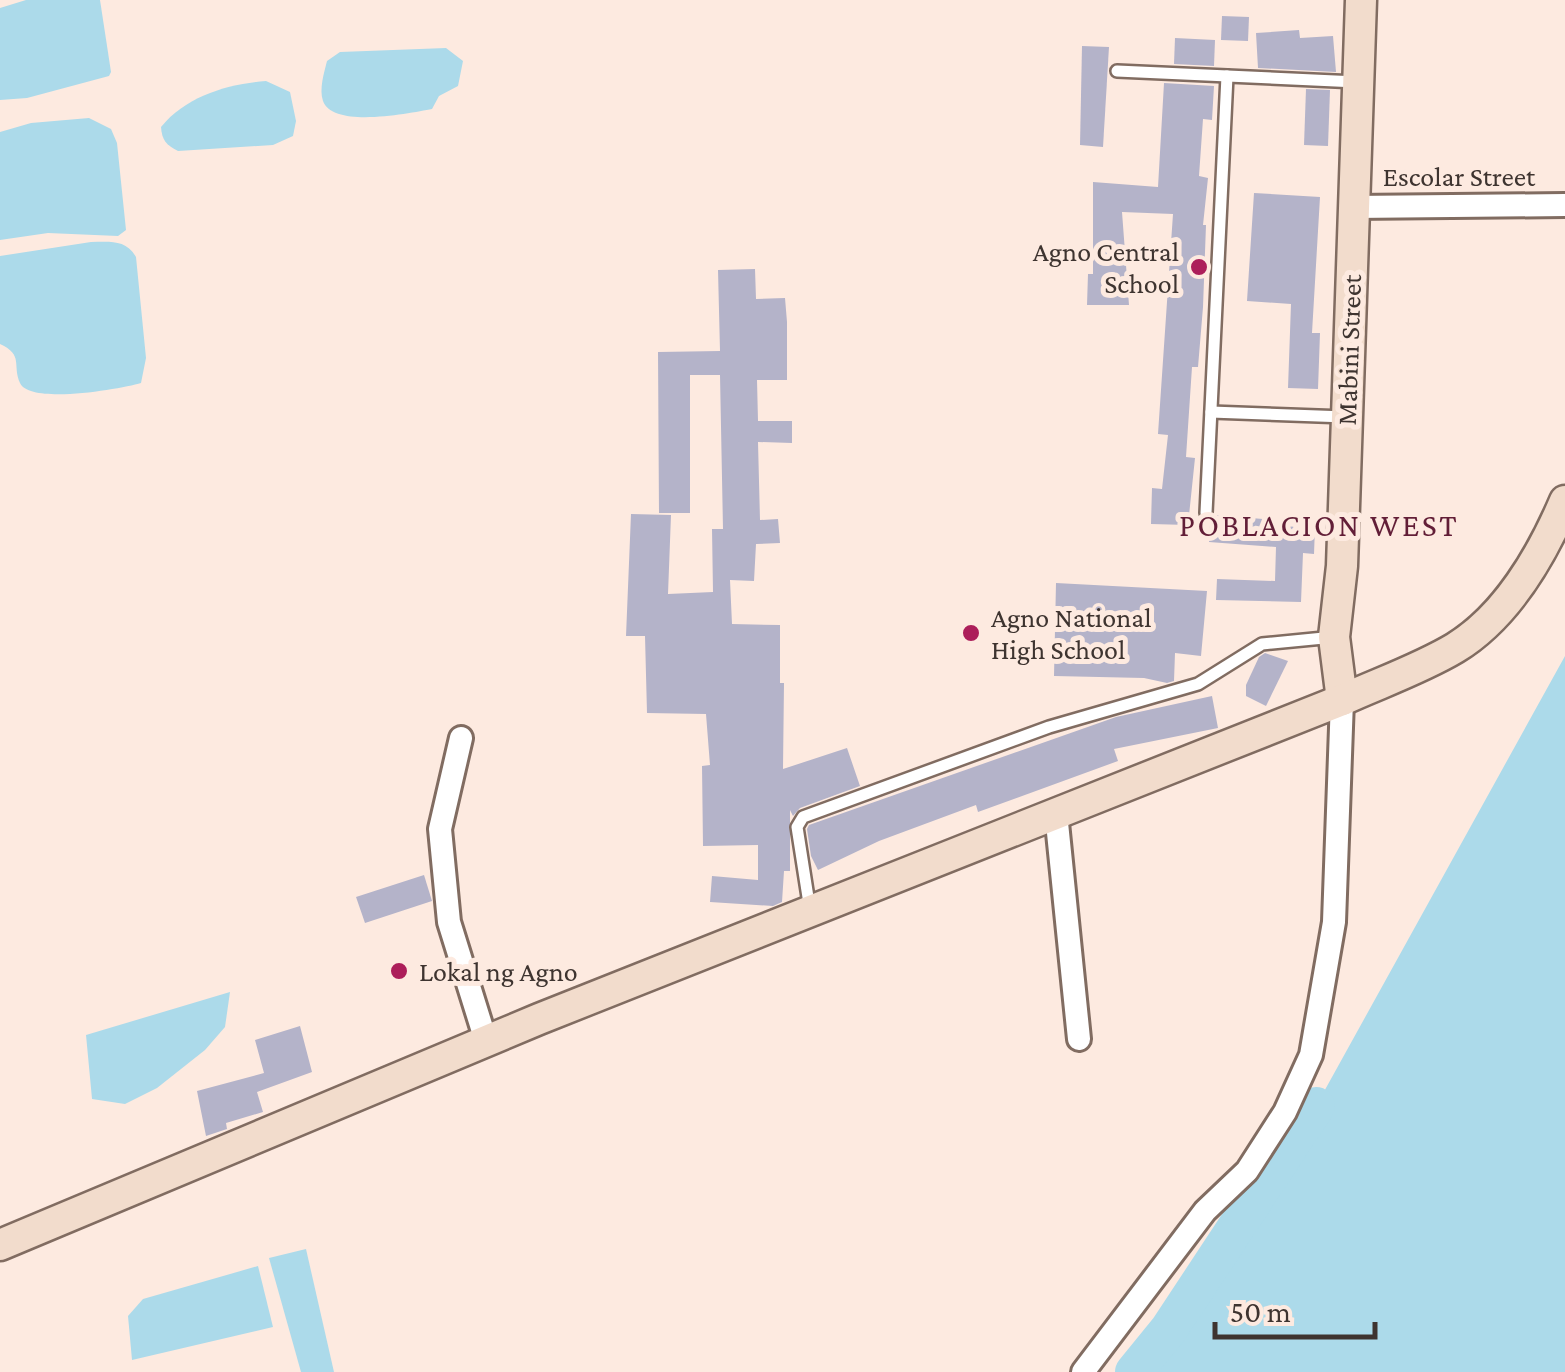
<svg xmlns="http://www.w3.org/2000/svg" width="1565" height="1372" viewBox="0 0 1565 1372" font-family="'Crimson Pro',serif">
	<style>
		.water { fill: #acdaea }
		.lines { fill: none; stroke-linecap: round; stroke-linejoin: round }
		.river { stroke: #acdaea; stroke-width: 38 }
		.building { fill: #b4b3c9 }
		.lane-casing { stroke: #816c61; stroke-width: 16 }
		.street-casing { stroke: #816c61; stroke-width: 28 }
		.secondary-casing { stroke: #816c61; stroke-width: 35 }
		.lane { stroke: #fff; stroke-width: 11 }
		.street { stroke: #fff; stroke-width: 22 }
		.secondary { stroke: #f2dccc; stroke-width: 30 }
		.poi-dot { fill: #ac1e5a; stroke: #fdeae0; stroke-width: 4 }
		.labels { text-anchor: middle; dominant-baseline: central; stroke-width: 10; stroke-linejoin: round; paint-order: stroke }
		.street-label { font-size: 28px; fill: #3e3430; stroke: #fdeae0 }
		.poi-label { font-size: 28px; fill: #3e3430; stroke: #fdeae0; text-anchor: start }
		.quarter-label { font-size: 32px; letter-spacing: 2.5px; fill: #621e37; stroke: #fdeae0 }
	</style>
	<rect width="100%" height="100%" fill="#fdeae0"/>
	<g class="water">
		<path d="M 26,0 L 100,0 L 111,72 L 109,76 L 27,98 L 0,100 L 0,8 Z"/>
		<path d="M 446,48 L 463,61 L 458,86 L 439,96 L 432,109 C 410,113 333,129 323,101 C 319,89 324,73 327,61 L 340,52 Z"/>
		<path d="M 266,81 L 290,92 L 296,121 L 293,136 L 273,145 L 178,151 C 166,145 162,140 161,127 C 186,96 228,84 266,81 Z"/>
		<path d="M 89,118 L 111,129 L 117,143 L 126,230 L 118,236 L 48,233 L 0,240 L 0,132 L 31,123 Z"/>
		<path d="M 91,242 C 109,242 126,239 136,257 L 146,358 L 141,383 C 121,389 30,405 20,383 C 12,365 24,355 0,344 L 0,256 Z"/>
		<path d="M 1565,656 L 1565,1372 L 1134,1372 L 1169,1329 L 1316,1106 Z"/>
		<path d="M 230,992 L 225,1027 L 205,1050 L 157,1088 L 125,1104 L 92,1099 L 86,1035 Z"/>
		<path d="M 306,1249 L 334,1372 L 301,1372 L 269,1258 Z"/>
		<path d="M 258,1266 L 273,1327 L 132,1360 L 128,1316 L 143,1299 Z"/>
	</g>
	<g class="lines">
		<path class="river" d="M 1134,1372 L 1169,1329 L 1316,1106"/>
	</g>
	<g class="building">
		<path d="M 1222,16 L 1249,17 L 1248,41 L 1221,40 Z"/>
		<path d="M 1299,30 L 1300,38 L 1333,36 L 1336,72 L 1258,68 L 1256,33 Z"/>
		<path d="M 1175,38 L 1215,40 L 1214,66 L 1174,64 Z"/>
		<path d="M 1082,46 L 1109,47 L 1103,147 L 1080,145 Z"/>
		<path d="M 1164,83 L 1214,86 L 1212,120 L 1203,119 L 1199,176 L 1208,178 L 1203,225 L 1206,225 L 1203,307 L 1198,367 L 1192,367 L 1186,457 L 1195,458 L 1188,525 L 1151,524 L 1152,488 L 1162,489 L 1168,435 L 1158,434 L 1173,214 L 1122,212 L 1129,305 L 1087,305 L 1088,274 L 1093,274 L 1093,182 L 1158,187 Z"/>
		<path d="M 1306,89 L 1330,90 L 1328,146 L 1304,145 Z"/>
		<path d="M 1254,193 L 1320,197 L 1312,333 L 1320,333 L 1318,389 L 1288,388 L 1291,304 L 1247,301 Z"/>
		<path d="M 755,269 L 756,299 L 785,298 L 787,322 L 787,380 L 757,380 L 758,421 L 792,421 L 792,443 L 758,442 L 760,520 L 778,519 L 780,543 L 756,544 L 754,581 L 730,580 L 732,624 L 780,625 L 780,683 L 784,683 L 783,769 L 847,748 L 860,786 L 800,808 L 793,816 L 790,810 L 790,871 L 784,871 L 782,902 L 773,906 L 710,902 L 712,876 L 758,880 L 758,845 L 703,846 L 702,766 L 710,765 L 706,714 L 647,713 L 645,636 L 626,636 L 631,514 L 671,515 L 668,594 L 713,592 L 712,529 L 723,529 L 720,375 L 690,375 L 690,513 L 659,513 L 658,352 L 720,351 L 718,270 Z"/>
		<path d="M 1215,515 L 1263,519 L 1262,526 L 1315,527 L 1314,554 L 1303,553 L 1301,602 L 1216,600 L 1217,579 L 1275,581 L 1276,547 L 1209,542 L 1210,521 Z"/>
		<path d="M 1056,583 L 1207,591 L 1201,656 L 1175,653 L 1174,681 L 1167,683 L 1144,678 L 1054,676 Z"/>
		<path d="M 1265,653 L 1288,661 L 1266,706 L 1246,696 L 1246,685 L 1259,657 Z"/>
		<path d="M 1212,696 L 1218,728 L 1114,749 L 1118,761 L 978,812 L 976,805 L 879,841 L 818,870 L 811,856 L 807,829 L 809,825 L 1116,717 Z"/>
		<path d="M 424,875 L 432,901 L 365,923 L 356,897 Z"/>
		<path d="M 300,1026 L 312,1072 L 257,1092 L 263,1112 L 226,1123 L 227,1129 L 206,1136 L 197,1091 L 264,1073 L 255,1040 Z"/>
	</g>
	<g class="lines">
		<defs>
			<g id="lane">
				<path d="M 1117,71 L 1357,82"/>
				<path d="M 1211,412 L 1346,417"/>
				<path d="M 1206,513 L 1227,76"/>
				<path d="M 810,910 L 797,827 L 803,817 L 1049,727 L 1198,684 L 1262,644 L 1334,637"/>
			</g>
			<g id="street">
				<path d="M 1353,207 L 1565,205"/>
				<path d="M 461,738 L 440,829 L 449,922 L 486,1041"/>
				<path d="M 1056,813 L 1079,1039"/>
				<path d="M 1083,1372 L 1205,1211 L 1247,1171 L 1285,1112 L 1311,1055 L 1334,922 L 1342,700"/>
			</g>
			<g id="secondary">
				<path d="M 1342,700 L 1334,637 L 1342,566 L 1361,0"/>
				<path d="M 0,1245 L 539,1019 L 1342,700 C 1379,683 1420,669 1455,648 C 1506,617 1542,555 1565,501"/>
			</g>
		</defs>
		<use href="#lane" class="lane-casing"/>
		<use href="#street" class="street-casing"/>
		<use href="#secondary" class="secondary-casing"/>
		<use href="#lane" class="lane"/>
		<use href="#street" class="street"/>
		<use href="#secondary" class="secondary"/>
	</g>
	<g class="poi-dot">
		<circle cx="1199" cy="267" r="10"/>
		<circle cx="971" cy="633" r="10"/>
		<circle cx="399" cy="971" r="10"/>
	</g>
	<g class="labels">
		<g class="street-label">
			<text x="1459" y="176">Escolar Street</text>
			<text transform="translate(1349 350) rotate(-88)">Mabini Street</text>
		</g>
		<g class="poi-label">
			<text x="1179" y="251" text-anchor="end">Agno Central<tspan x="1179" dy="32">School</tspan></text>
			<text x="991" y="617">Agno National<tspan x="991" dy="32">High School</tspan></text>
			<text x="419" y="971">Lokal ng Agno</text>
		</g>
		<g class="quarter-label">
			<text x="1319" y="525">POBLACION WEST</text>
		</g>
	</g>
	<path d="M1215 1322v15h160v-15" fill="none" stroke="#3e3430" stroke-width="5"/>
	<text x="1230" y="1322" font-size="30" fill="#3e3430" stroke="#fdeae0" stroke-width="8" paint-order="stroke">50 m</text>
</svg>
